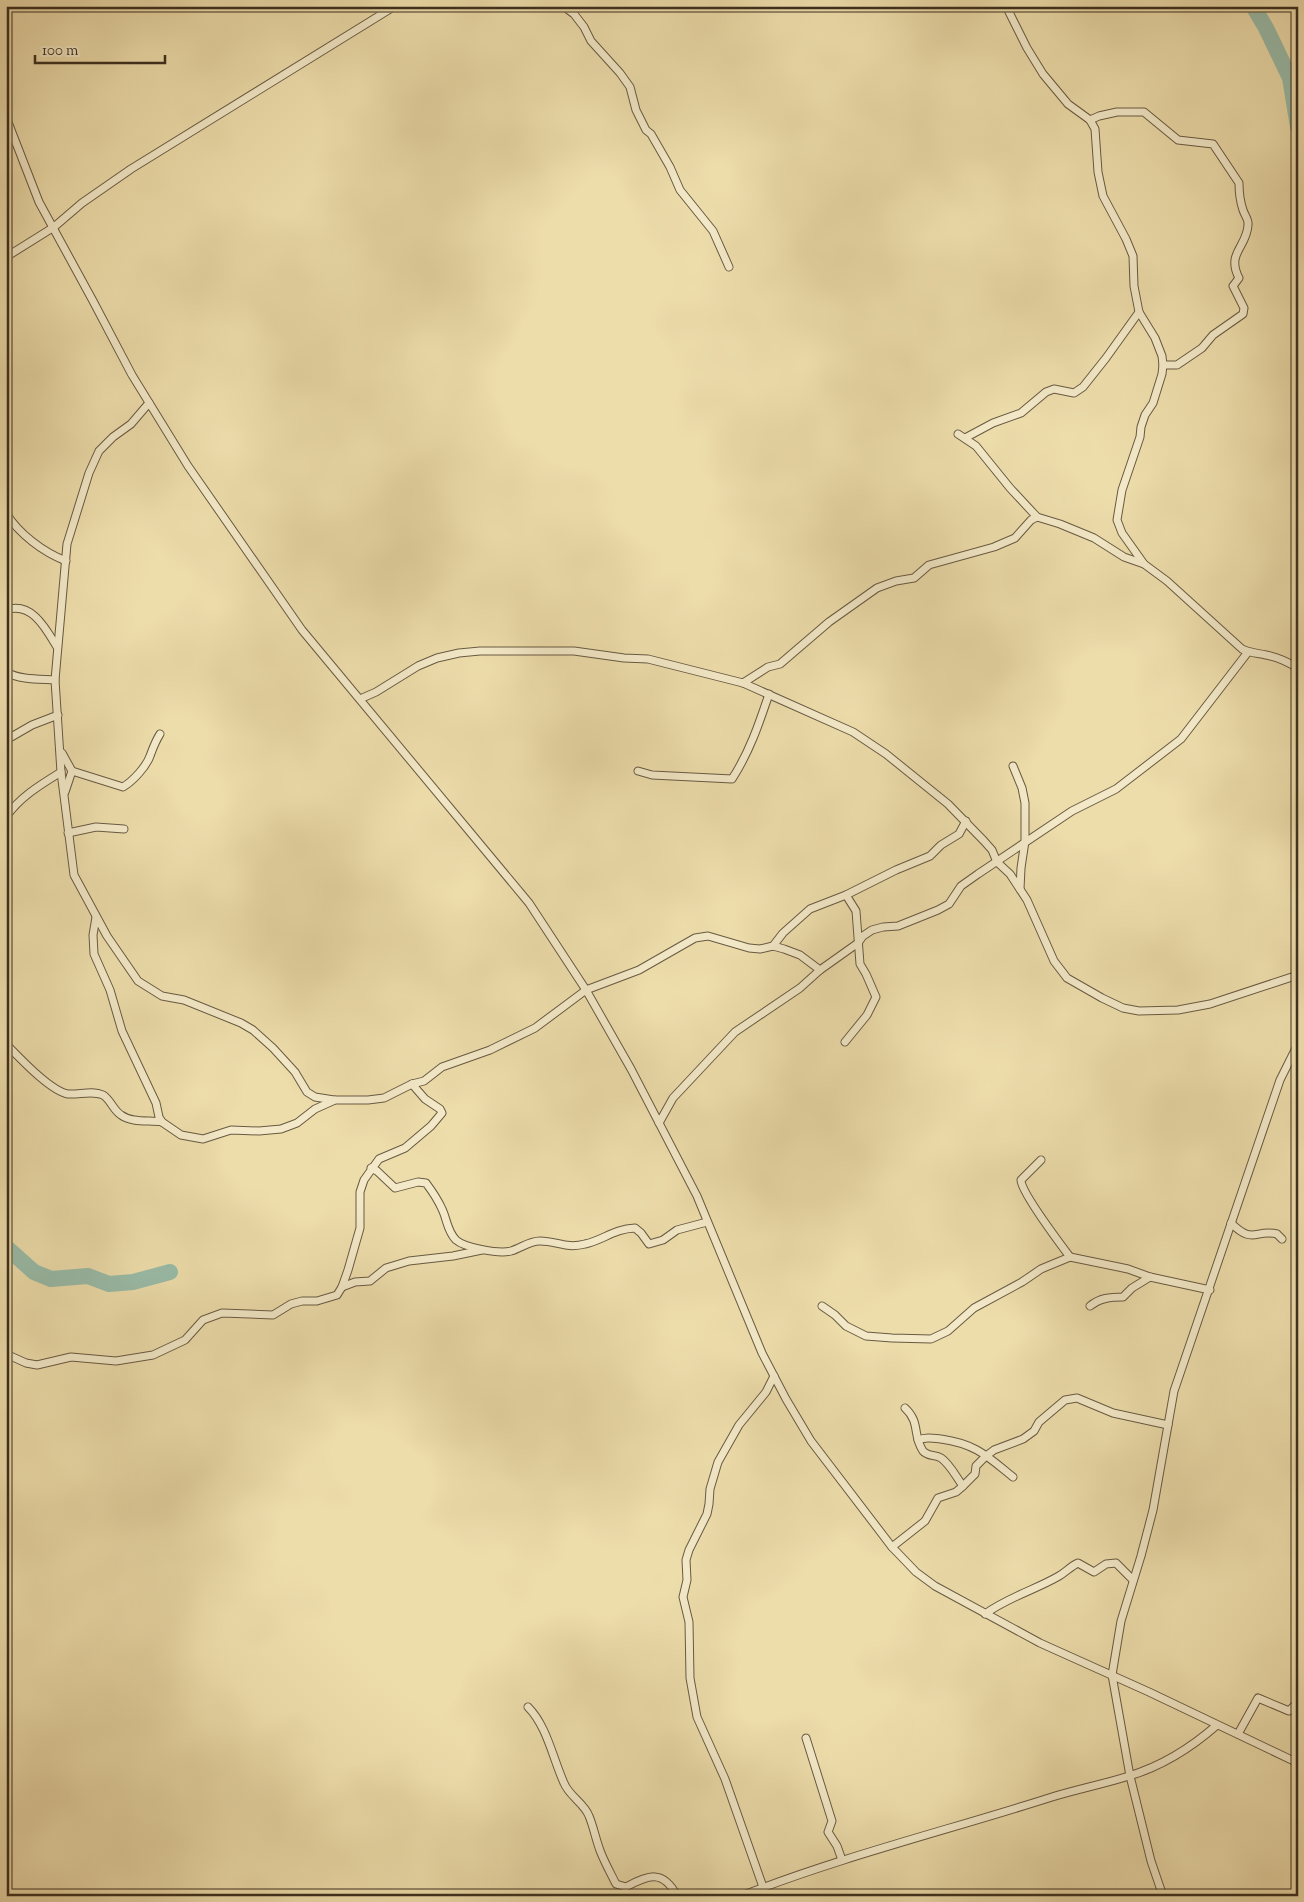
<svg xmlns="http://www.w3.org/2000/svg" width="1304" height="1902" viewBox="0 0 1304 1902" font-family="'Sorts Mill Goudy',serif">
	<style>
		.lines { fill: none; stroke-linecap: round; stroke-linejoin: round }
		.river { stroke: #99bca9; stroke-width: 16 }
		.minor-casing { stroke: #685a42; stroke-width: 9 }
		.minor { stroke: #f3e9c8; stroke-width: 7 }
	</style>
	<rect width="100%" height="100%" fill="#edddab"/>
	<filter id="stains"><feTurbulence type="fractalNoise" baseFrequency=".004" numOctaves="4"/><feColorMatrix values="0 0 0 0 .2 0 0 0 0 .09 0 0 0 0 .02 0 0 0 .5 -.17"/></filter>
	<radialGradient id="worn" r=".72"><stop offset=".6" stop-color="#630" stop-opacity="0"/><stop offset="1" stop-color="#630" stop-opacity=".3"/></radialGradient>
	<g class="lines">
		<g class="river">
			<path d="M 1253,6 L 1266,28 L 1290,78 L 1298,127"/>
			<path d="M 6,1247 L 34,1272 L 51,1279 L 88,1276 L 109,1284 L 133,1282 L 170,1272"/>
		</g>
		<defs>
			<g id="minor">
				<path d="M 563,6 L 574,14 L 584,27 L 591,41 L 620,73 L 630,87 L 636,110 L 646,130 L 651,134 L 670,167 L 680,190 L 713,231 L 729,267"/>
				<path d="M 1006,6 L 1027,48 L 1043,74 L 1068,104 L 1090,120 L 1095,129 L 1098,172 L 1103,196 L 1126,239 L 1133,256 L 1134,286 L 1139,312 L 1155,338 L 1162,356 L 1163,365 L 1162,374 L 1153,403 L 1145,415 L 1141,427 L 1140,437 L 1122,490 L 1117,520 L 1122,533 L 1144,564 L 1167,581 L 1242,649 C 1250,653 1257,653 1266,655 C 1278,657 1288,662 1298,668"/>
				<path d="M 6,117 L 39,202 L 93,301 L 132,375 L 188,466 L 302,630 L 529,903 L 586,990 L 631,1069 L 697,1196 L 762,1353 L 786,1399 L 811,1441 L 892,1547 L 916,1572 L 935,1586 L 1040,1643 L 1149,1692 L 1298,1763"/>
				<path d="M 1090,120 L 1099,116 L 1117,112 L 1144,112 L 1178,140 L 1213,144 L 1239,183 C 1239,193 1240,201 1243,210 C 1245,216 1249,220 1248,225 C 1247,247 1226,253 1239,278 L 1233,286 L 1244,308 L 1243,314 L 1213,335 L 1202,348 L 1177,365 L 1163,365"/>
				<path d="M 6,257 L 54,227 L 82,203 L 131,169 L 395,6"/>
				<path d="M 149,403 L 131,424 L 113,437 L 99,451 L 89,473 L 67,544 L 55,680 L 61,772 L 74,875 L 107,936 L 138,981 L 162,996 L 184,1000 L 241,1023 L 253,1030 L 273,1048 L 295,1072 L 307,1092 L 315,1097 L 334,1100"/>
				<path d="M 958,434 L 976,446 L 1010,488 L 1037,517"/>
				<path d="M 965,438 L 993,423 L 1021,413 L 1046,392 L 1054,389 L 1074,393 L 1083,387 L 1106,358 L 1139,312"/>
				<path d="M 6,513 C 19,534 43,552 66,561"/>
				<path d="M 6,610 C 32,601 46,629 57,647"/>
				<path d="M 6,672 C 20,680 39,679 55,680"/>
				<path d="M 743,683 L 768,667 L 780,664 L 829,622 L 877,588 L 896,581 L 914,578 L 929,565 L 994,547 L 1015,538 L 1031,520 L 1037,517 L 1060,524 L 1094,538 L 1124,557 L 1144,564"/>
				<path d="M 360,699 L 376,692 L 418,666 L 437,658 L 459,653 L 480,651 L 574,651 L 624,658 L 648,659 L 743,683 L 853,732 L 886,754 L 948,804 L 984,841 L 992,850 L 997,862 L 1010,874 L 1027,900 L 1054,961 L 1067,978 L 1102,998 L 1123,1008 L 1139,1011 L 1178,1010 L 1210,1004 L 1298,975"/>
				<path d="M 6,740 L 32,725 L 58,715"/>
				<path d="M 62,753 L 72,771 L 123,787 C 133,781 146,767 150,756 C 153,748 155,742 160,734"/>
				<path d="M 1013,766 L 1022,788 L 1025,803 L 1025,841 L 1021,868 L 1020,889"/>
				<path d="M 638,771 L 652,775 L 732,779 C 749,753 759,724 769,694"/>
				<path d="M 65,792 L 72,771"/>
				<path d="M 6,817 C 20,797 40,785 61,772"/>
				<path d="M 68,833 L 96,827 L 124,829"/>
				<path d="M 96,917 L 93,935 L 94,954 L 110,990 L 122,1031 L 156,1103 L 159,1117 L 162,1122 L 181,1135 L 203,1139 L 231,1130 L 259,1131 L 281,1129 L 297,1123 L 315,1109 L 335,1100 L 368,1100 L 384,1098 L 412,1084 L 424,1081 L 442,1067 L 490,1050 L 535,1028 L 586,990 L 639,970 L 695,938 L 708,936 L 749,948 L 760,949 L 773,946 L 784,949 L 800,955 L 820,970"/>
				<path d="M 773,946 L 783,933 L 810,909 L 846,895 L 896,870 L 930,856 L 941,845 L 959,834 L 966,821"/>
				<path d="M 845,1042 L 867,1015 L 876,997 L 866,974 L 860,964 L 856,911 L 846,895"/>
				<path d="M 6,1044 C 19,1057 50,1091 68,1094 C 79,1095 92,1090 103,1095 C 111,1100 113,1110 121,1115 C 132,1123 149,1120 162,1122"/>
				<path d="M 659,1123 L 673,1098 L 735,1032 L 800,988 L 820,970 L 858,943 L 863,936 L 872,930 L 883,927 L 898,926 L 938,910 L 949,904 L 961,886 L 978,874 L 1072,811 L 1116,789 L 1181,739 L 1248,652"/>
				<path d="M 1041,1160 L 1021,1180 C 1021,1192 1061,1245 1070,1257"/>
				<path d="M 371,1168 L 377,1171 L 395,1188 L 418,1182 L 426,1183 C 432,1191 438,1200 442,1209 C 447,1219 447,1231 456,1240 C 465,1248 499,1254 511,1251 C 521,1248 529,1241 540,1241 C 557,1241 566,1249 585,1244 C 604,1240 613,1229 635,1228 L 641,1233 L 649,1244 L 663,1240 L 677,1230 L 707,1222"/>
				<path d="M 1231,1223 C 1253,1245 1255,1229 1277,1234 L 1282,1239"/>
				<path d="M 342,1287 L 355,1282 L 370,1281 L 386,1268 L 409,1261 L 453,1256 L 482,1250"/>
				<path d="M 822,1306 L 835,1315 L 846,1326 L 866,1336 L 892,1338 L 931,1339 L 948,1331 L 974,1308 L 1022,1282 L 1041,1269 L 1070,1257 L 1128,1269 L 1150,1277 L 1210,1290"/>
				<path d="M 1090,1306 C 1100,1298 1110,1297 1123,1297 L 1132,1288 L 1150,1277"/>
				<path d="M 6,1354 L 26,1363 L 37,1365 L 71,1357 L 116,1361 L 153,1355 L 185,1340 L 203,1320 L 222,1313 L 273,1315 L 291,1304 L 302,1301 L 317,1301 L 337,1295 L 342,1287 L 348,1270 L 360,1228 L 360,1192 L 364,1180 L 379,1159 L 405,1148 L 431,1126 L 442,1113 L 440,1109 L 425,1099 L 412,1084"/>
				<path d="M 905,1408 C 921,1423 912,1435 923,1451 C 928,1457 935,1454 941,1458 C 950,1464 956,1477 963,1486"/>
				<path d="M 918,1440 C 926,1437 932,1438 941,1439 C 976,1444 987,1456 1013,1477"/>
				<path d="M 892,1547 L 925,1521 L 938,1498 L 956,1492 L 963,1486 L 975,1474 L 976,1466 L 986,1456 L 994,1450 L 1023,1439 L 1034,1431 L 1039,1422 L 1065,1400 L 1077,1398 L 1113,1413 L 1168,1425"/>
				<path d="M 985,1614 C 1008,1597 1035,1590 1059,1576 C 1066,1572 1071,1566 1078,1563 L 1094,1572 L 1106,1564 L 1116,1563 L 1133,1580"/>
				<path d="M 528,1707 C 547,1726 553,1759 564,1783 C 569,1796 584,1803 589,1816 C 594,1828 596,1841 601,1853 C 605,1863 611,1874 616,1884 L 626,1887 C 648,1875 663,1869 677,1896"/>
				<path d="M 1238,1734 L 1258,1698 L 1289,1711 L 1298,1702"/>
				<path d="M 806,1738 L 832,1821 L 828,1832 L 837,1846 L 842,1860"/>
				<path d="M 763,1887 L 725,1779 L 697,1717 L 690,1678 L 689,1622 L 683,1597 L 687,1580 L 686,1560 L 689,1550 L 707,1514 L 709,1504 L 710,1489 L 718,1462 L 739,1425 L 766,1392 L 774,1376"/>
				<path d="M 741,1896 C 843,1856 949,1830 1052,1797 C 1078,1789 1104,1784 1129,1776 C 1162,1766 1192,1747 1217,1725"/>
				<path d="M 1163,1896 L 1151,1861 L 1130,1776 L 1112,1675 L 1121,1621 L 1141,1556 L 1153,1510 L 1174,1391 L 1280,1080 L 1298,1044"/>
			</g>
		</defs>
		<use href="#minor" class="minor-casing"/>
		<use href="#minor" class="minor"/>
	</g>
	<rect width="1304" height="1902" fill="none" stroke="#edddab" stroke-width="25"/>
	<rect x="8" y="8" width="1289" height="1887" fill="none" stroke="#3c2f1f" stroke-width="2.5"/>
	<rect x="12" y="12" width="1279" height="1877" fill="none" stroke="#3c2f1f"/>
	<path d="M35 55v8h130v-8" fill="none" stroke="#3c2f1f" stroke-width="2.5"/>
	<text x="42" y="55" font-size="15" fill="#3c2f1f" stroke="#f3e9c8" stroke-width="4" paint-order="stroke">100 m</text>
	<rect width="100%" height="100%" filter="url(#stains)"/>
	<rect width="100%" height="100%" fill="url(#worn)"/>
</svg>
